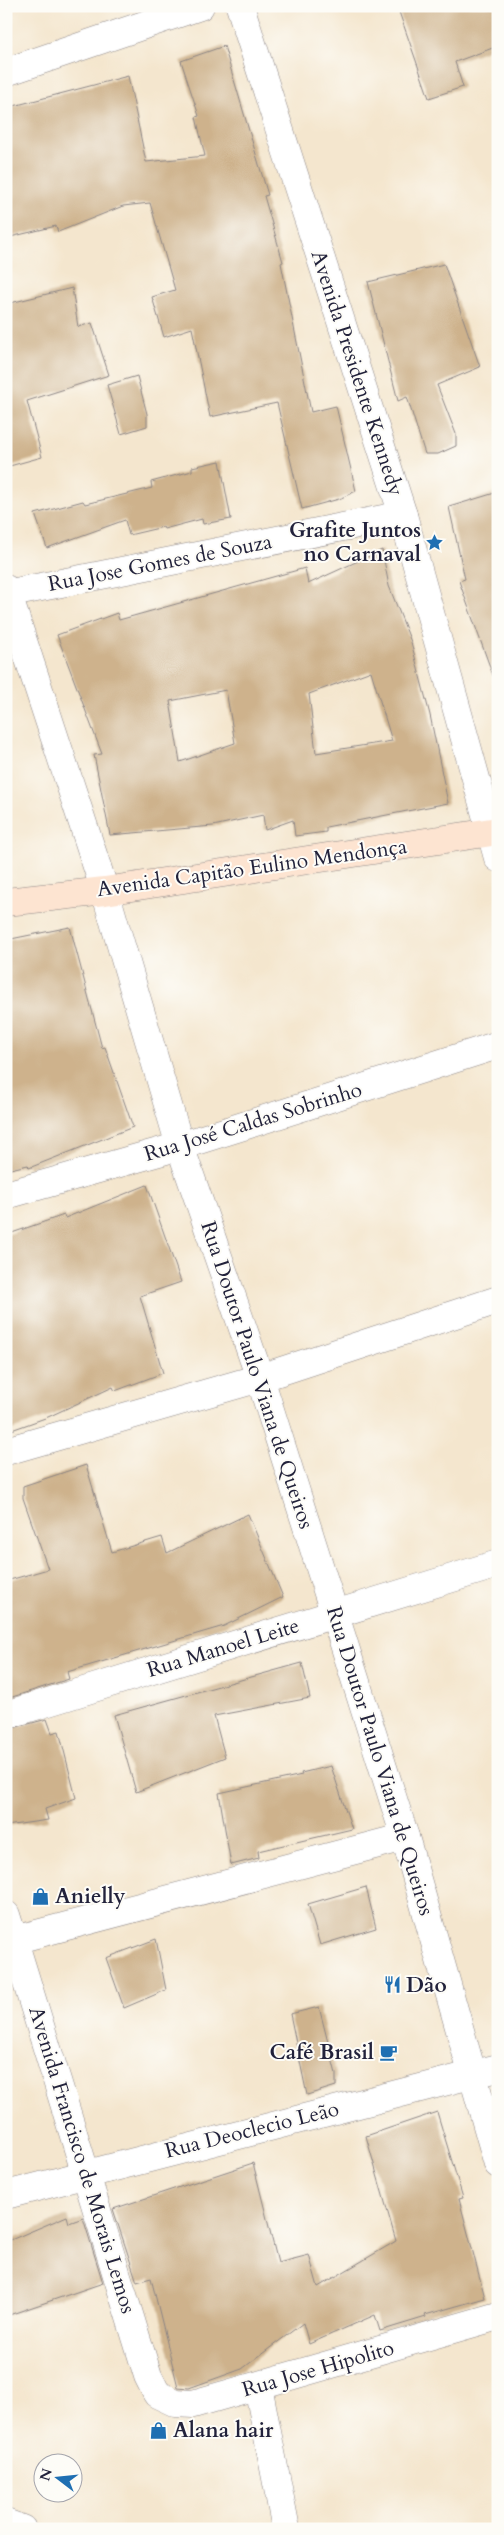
<svg xmlns="http://www.w3.org/2000/svg" width="504" height="2535" viewBox="0 0 504 2535" font-family="Cardo,serif">
	<style>
		.building { fill: #ceb28c; fill-rule: evenodd }
		.lines { fill: none; stroke-linecap: round; stroke-linejoin: round }
		.minor-casing { stroke: #8b8484; stroke-width: 29 }
		.secondary-casing { stroke: #8b8484; stroke-width: 29 }
		.minor { stroke: #fff; stroke-width: 28 }
		.secondary { stroke: #fde4d1; stroke-width: 28 }
		.labels { text-anchor: middle; dominant-baseline: central; stroke-width: 4; stroke-linejoin: round; paint-order: stroke }
		.street-label { font-size: 21px; fill: #22223b; stroke: #fdfcf7 }
		.poi-label { font-size: 21px; font-weight: bold; fill: #22223b; stroke: #fdfcf7; text-anchor: start }
	</style>
	<rect width="100%" height="100%" fill="#fdfcf7"/>
	<filter id="ink" filterUnits="userSpaceOnUse"><feTurbulence type="fractalNoise" baseFrequency=".02" numOctaves="2"/><feDisplacementMap in="SourceGraphic" scale="10" xChannelSelector="R" yChannelSelector="G"/><feConvolveMatrix kernelMatrix="1 2 1 2 8 2 1 2 1" color-interpolation-filters="sRGB"/></filter>
	<filter id="wash" filterUnits="userSpaceOnUse"><feTurbulence type="fractalNoise" baseFrequency=".0096" numOctaves="4" result="noise"/><feDisplacementMap in="SourceGraphic" scale="20" xChannelSelector="R" yChannelSelector="G"/><feGaussianBlur stdDeviation="1.12" result="paint"/><feColorMatrix in="noise" values="0 0 0 0 0 0 0 0 0 0 0 0 0 0 0 0 0 1.4 0 .05"/><feComposite in="paint" operator="in"/></filter>
	<g filter="url(#wash)">
		<rect width="100%" height="100%" fill="#f4e6ce"/>
		<g id="blocks">
			<g class="building">
				<path d="M 397,6 L 498,6 L 498,46 L 455,62 L 463,87 L 429,98 Z"/>
				<path d="M 224,46 L 268,195 L 264,196 L 283,262 L 281,263 L 311,412 L 336,406 L 356,491 L 339,499 L 302,509 L 277,403 L 210,417 L 192,328 L 164,337 L 152,297 L 175,290 L 150,203 L 123,206 L 58,232 L 56,226 L 6,238 L 6,108 L 128,76 L 146,162 L 205,156 L 196,117 L 199,116 L 181,61 Z"/>
				<path d="M 444,264 L 480,367 L 437,385 L 456,434 L 456,446 L 438,454 L 425,454 L 407,397 L 398,401 L 368,282 Z"/>
				<path d="M 72,288 L 78,327 L 92,323 L 109,375 L 27,401 L 42,457 L 6,467 L 6,304 Z"/>
				<path d="M 137,376 L 147,414 L 147,426 L 121,434 L 107,385 Z"/>
				<path d="M 220,461 L 231,519 L 203,524 L 202,519 L 164,529 L 163,527 L 129,535 L 125,520 L 47,548 L 35,514 L 83,501 L 85,504 L 152,488 L 151,482 L 192,471 L 192,467 Z"/>
				<path d="M 498,492 L 498,677 L 494,678 L 459,581 L 465,579 L 449,507 Z"/>
				<path d="M 382,550 L 389,586 L 411,642 L 430,715 L 448,803 L 326,827 L 326,832 L 295,836 L 293,820 L 265,830 L 263,815 L 213,826 L 110,835 L 94,755 L 102,754 L 57,635 L 117,613 L 119,620 L 305,568 L 308,584 ZM 371,671 L 392,741 L 316,753 L 309,694 ZM 226,690 L 235,743 L 180,762 L 170,701 Z"/>
				<path d="M 70,927 L 102,1048 L 105,1047 L 133,1127 L 29,1168 L 28,1165 L 6,1170 L 6,940 Z"/>
				<path d="M 147,1185 L 181,1282 L 140,1296 L 163,1373 L 115,1391 L 113,1387 L 48,1417 L 6,1432 L 6,1235 L 64,1215 L 65,1218 Z"/>
				<path d="M 86,1465 L 112,1552 L 162,1537 L 167,1553 L 248,1514 L 283,1597 L 224,1626 L 67,1672 L 69,1679 L 6,1699 L 6,1581 L 48,1569 L 23,1498 L 23,1486 Z"/>
				<path d="M 302,1663 L 310,1698 L 214,1716 L 225,1757 L 136,1792 L 114,1715 Z"/>
				<path d="M 47,1719 L 52,1733 L 59,1731 L 76,1798 L 45,1809 L 48,1820 L 6,1826 L 6,1730 Z"/>
				<path d="M 331,1766 L 352,1829 L 258,1851 L 259,1858 L 231,1865 L 219,1793 L 302,1775 L 301,1773 Z"/>
				<path d="M 366,1887 L 376,1928 L 320,1945 L 308,1904 Z"/>
				<path d="M 156,1939 L 166,1990 L 124,2008 L 106,1958 Z"/>
				<path d="M 319,2007 L 336,2074 L 336,2086 L 307,2095 L 290,2014 Z"/>
				<path d="M 437,2112 L 463,2198 L 459,2199 L 485,2298 L 425,2315 L 426,2317 L 380,2331 L 375,2315 L 309,2344 L 303,2323 L 242,2369 L 189,2388 L 178,2387 L 151,2278 L 137,2282 L 113,2209 L 253,2163 L 278,2263 L 309,2255 L 318,2287 L 396,2241 L 366,2136 Z"/>
				<path d="M 67,2216 L 69,2223 L 83,2218 L 103,2283 L 6,2316 L 6,2242 Z"/>
			</g>
		</g>
	</g>
	<g filter="url(#ink)">
		<use href="#blocks" fill-opacity="0" stroke="#8b8484" stroke-width="1"/>
		<g class="lines">
			<defs>
				<g id="minor">
					<path d="M 240,6 L 403,515 L 498,858"/>
					<path d="M 6,72 L 200,6"/>
					<path d="M 6,589 L 105,891 L 180,1146 L 260,1378 L 405,1837 L 498,2164"/>
					<path d="M 6,594 L 403,515"/>
					<path d="M 6,1195 L 180,1146 L 498,1045"/>
					<path d="M 6,1451 L 260,1378 L 498,1300"/>
					<path d="M 6,1715 L 498,1564"/>
					<path d="M 6,1915 L 148,2376 L 157,2394 L 176,2403 L 193,2404 L 498,2316"/>
					<path d="M 6,1942 L 405,1837"/>
					<path d="M 6,2195 L 498,2068"/>
					<path d="M 258,2386 L 286,2529"/>
					<path d="M 6,2523 L 22,2529"/>
				</g>
				<path id="secondary" d="M 6,902 L 105,891 L 498,831"/>
			</defs>
			<use href="#minor" class="minor-casing"/>
			<use href="#secondary" class="secondary-casing"/>
			<use href="#minor" class="minor"/>
			<use href="#secondary" class="secondary"/>
		</g>
	</g>
	<defs>
		<symbol id="sight-bare" viewBox="-9 -9 18 18"><path d="M0-6L1.8-2.2L6-1.7L2.9 1.2L3.7 5.4L0 3.3L-3.7 5.4L-2.9 1.2L-6-1.7L-1.8-2.2Z" fill="#1f6fb2" stroke="#fdfcf7" stroke-width="2.5" paint-order="stroke"/></symbol>
		<symbol id="shop-bare" viewBox="-9 -9 18 18"><path d="M-5-2.5h2.3a2.7 3.5 0 0 1 5.4 0H5L5.5 6h-11ZM-1.5-2.5h3a1.5 2.3 0 0 0-3 0Z" fill="#1f6fb2" stroke="#fdfcf7" stroke-width="2.5" paint-order="stroke"/></symbol>
		<symbol id="restaurant-bare" viewBox="-9 -9 18 18"><path d="M-5-6h1v4h1v-4h1v4h1v-4h1v5L-1.5 .5V6h-2V.5L-5-1ZM5-6V6H3V1.5H1.5Q1.5-4 5-6Z" fill="#1f6fb2" stroke="#fdfcf7" stroke-width="2.5" paint-order="stroke"/></symbol>
		<symbol id="cafe-bare" viewBox="-9 -9 18 18"><path d="M-5.5-4.5H6V0H3Q3 3.5 0 3.5H-2.5Q-5.5 3.5-5.5 0ZM3-3.2v2h1.7v-2ZM-6 4.5H4V6H-6Z" fill="#1f6fb2" stroke="#fdfcf7" stroke-width="2.5" paint-order="stroke"/></symbol>
	</defs>
	<g fill-rule="evenodd">
		<use href="#sight-bare" x="422" y="530" width="25" height="25"/>
		<use href="#shop-bare" x="28" y="1884" width="25" height="25"/>
		<use href="#restaurant-bare" x="380" y="1972" width="25" height="25"/>
		<use href="#cafe-bare" x="376" y="2040" width="25" height="25"/>
		<use href="#shop-bare" x="146" y="2418" width="25" height="25"/>
	</g>
	<g class="labels">
		<g class="street-label">
			<text transform="translate(357 373) rotate(72)">Avenida Presidente Kennedy</text>
			<text transform="translate(160 563) rotate(-11)">Rua Jose Gomes de Souza</text>
			<text transform="translate(252 868) rotate(-8)">Avenida Capitão Eulino Mendonça</text>
			<text transform="translate(253 1122) rotate(-17)">Rua José Caldas Sobrinho</text>
			<text transform="translate(257 1375) rotate(72)">Rua Doutor Paulo Viana de Queiros</text>
			<text transform="translate(223 1648) rotate(-17)">Rua Manoel Leite</text>
			<text transform="translate(380 1761) rotate(73)">Rua Doutor Paulo Viana de Queiros</text>
			<text transform="translate(252 2130) rotate(-14)">Rua Deoclecio Leão</text>
			<text transform="translate(82 2160) rotate(73)">Avenida Francisco de Morais Lemos</text>
			<text transform="translate(318 2369) rotate(-16)">Rua Jose Hipolito</text>
		</g>
		<g class="poi-label">
			<text x="421" y="530" text-anchor="end">Grafite Juntos<tspan x="421" dy="24">no Carnaval</tspan></text>
			<text x="55" y="1896">Anielly</text>
			<text x="406" y="1985">Dão</text>
			<text x="374" y="2052" text-anchor="end">Café Brasil</text>
			<text x="173" y="2430">Alana hair</text>
		</g>
	</g>
	<rect width="504" height="2535" fill="none" stroke="#fdfcf7" stroke-width="25"/>
	<g transform="translate(58 2478) rotate(286)"><circle r="24" fill="#fdfcf7" stroke="#a5a5ac"/>
	<path d="M0-4L9 19L0 12L-9 19Z" fill="#1f6fb2"/>
	<text y="-8" font-size="14" font-weight="bold" text-anchor="middle" fill="#22223b">N</text>
	</g>
</svg>
